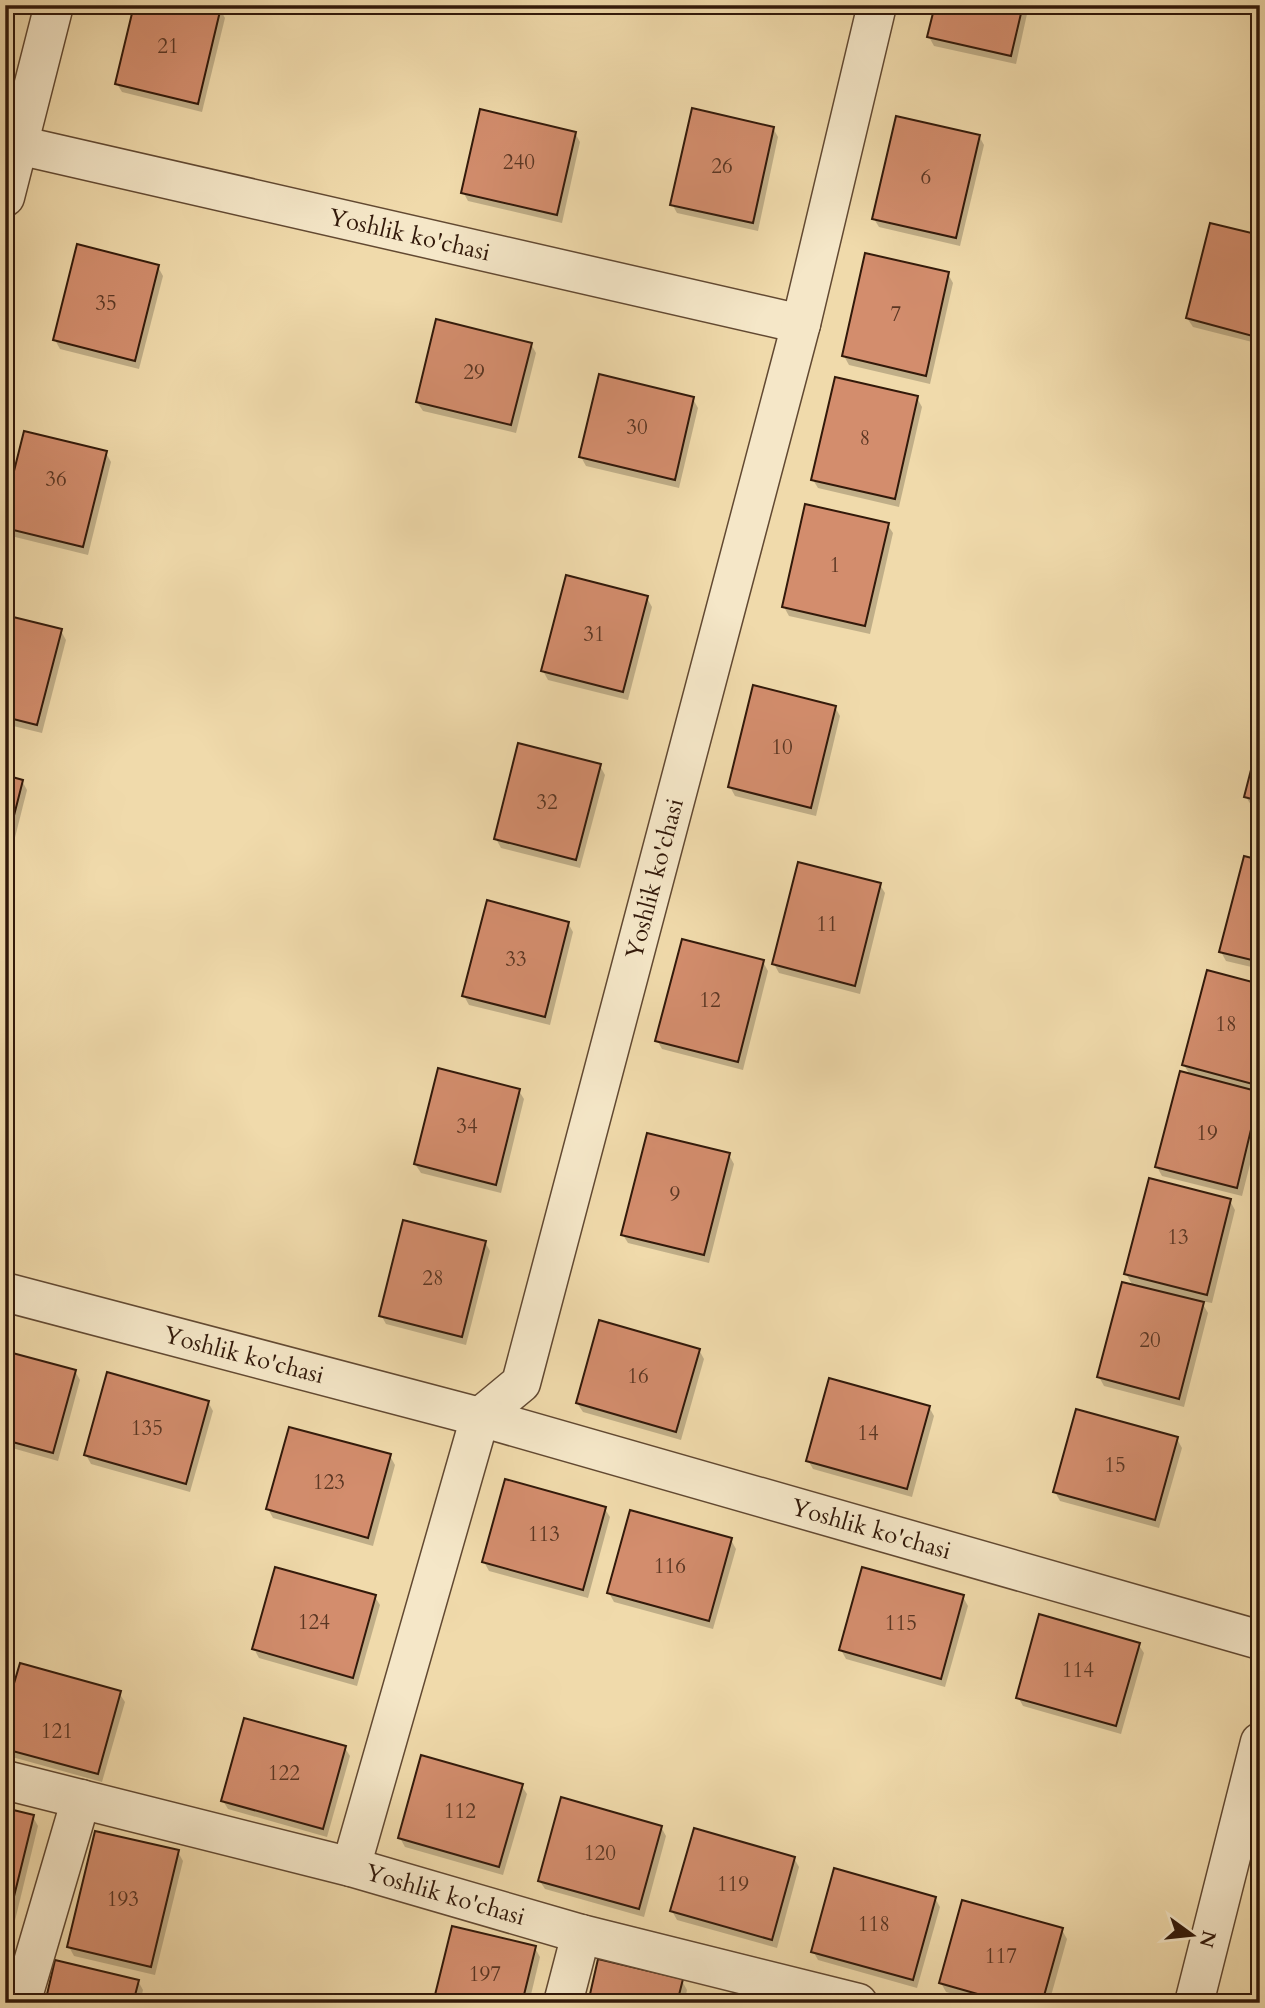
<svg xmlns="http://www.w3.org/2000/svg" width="1265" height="2008" viewBox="0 0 1265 2008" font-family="Cardo,serif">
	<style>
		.shadow { fill: #0003 }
		.building { fill: #d38d6d; stroke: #32190a; stroke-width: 2 }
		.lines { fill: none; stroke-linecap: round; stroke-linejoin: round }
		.minor-casing { stroke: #624932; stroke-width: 41 }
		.tertiary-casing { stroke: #624932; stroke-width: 41 }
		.minor { stroke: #f5e7c8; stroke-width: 38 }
		.tertiary { stroke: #f5e7c8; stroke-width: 38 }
		.labels { text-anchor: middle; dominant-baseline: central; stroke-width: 5; stroke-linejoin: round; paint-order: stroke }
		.number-label { font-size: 21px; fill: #5a3623 }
		.street-label { font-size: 24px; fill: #32190a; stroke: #f5e7c8 }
	</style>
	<rect width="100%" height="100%" fill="#f0daab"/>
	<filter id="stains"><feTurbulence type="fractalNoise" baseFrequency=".00286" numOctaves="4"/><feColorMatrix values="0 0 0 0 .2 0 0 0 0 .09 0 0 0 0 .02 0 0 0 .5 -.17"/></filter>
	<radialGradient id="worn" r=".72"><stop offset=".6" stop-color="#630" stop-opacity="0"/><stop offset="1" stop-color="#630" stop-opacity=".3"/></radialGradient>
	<g class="shadow">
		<path d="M 774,5 L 800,5 L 799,11 Z"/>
		<path d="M 936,5 L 1029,5 L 1016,64 L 934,46 L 929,37 Z"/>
		<path d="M 220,9 L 225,18 L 202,112 L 122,92 L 117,84 Z"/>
		<path d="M 773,128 L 778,137 L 758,231 L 677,213 L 672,204 Z"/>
		<path d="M 575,133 L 580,142 L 562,223 L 468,201 L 463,192 Z"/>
		<path d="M 979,136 L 984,145 L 960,246 L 879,227 L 874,219 Z"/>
		<path d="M 1260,237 L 1260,344 L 1193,327 L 1187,318 Z"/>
		<path d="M 158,267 L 163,276 L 139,369 L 60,349 L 55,340 Z"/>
		<path d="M 948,274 L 953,283 L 930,384 L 849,365 L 844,356 Z"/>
		<path d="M 531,344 L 536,353 L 516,433 L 423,411 L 417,402 Z"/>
		<path d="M 917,398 L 922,407 L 899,507 L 818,488 L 813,480 Z"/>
		<path d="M 693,399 L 698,408 L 679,488 L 586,466 L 581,457 Z"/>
		<path d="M 106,453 L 111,462 L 88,555 L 7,535 L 5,531 L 5,514 Z"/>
		<path d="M 887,524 L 893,533 L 870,634 L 789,616 L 784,607 Z"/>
		<path d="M 647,598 L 652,607 L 628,700 L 548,680 L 543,671 Z"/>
		<path d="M 5,617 L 61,631 L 66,640 L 42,733 L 5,724 Z"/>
		<path d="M 835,707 L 840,716 L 816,816 L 735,796 L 730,787 Z"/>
		<path d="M 1260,742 L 1260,808 L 1251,805 L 1246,797 Z"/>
		<path d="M 600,766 L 605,775 L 580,868 L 501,848 L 496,839 Z"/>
		<path d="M 5,777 L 22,781 L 27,790 L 5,877 Z"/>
		<path d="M 1260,862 L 1260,969 L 1226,961 L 1221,952 Z"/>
		<path d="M 880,885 L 885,893 L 860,994 L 779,973 L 774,964 Z"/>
		<path d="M 568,923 L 573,932 L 550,1025 L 469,1005 L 464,996 Z"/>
		<path d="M 763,962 L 768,971 L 743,1070 L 662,1049 L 657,1040 Z"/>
		<path d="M 1260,985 L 1260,1125 L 1242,1196 L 1162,1176 L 1157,1167 L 1190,1075 L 1184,1065 Z"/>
		<path d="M 519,1091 L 524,1099 L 501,1193 L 421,1173 L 415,1164 Z"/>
		<path d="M 729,1155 L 734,1164 L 709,1263 L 628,1243 L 623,1235 Z"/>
		<path d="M 1230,1201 L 1235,1210 L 1212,1303 L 1201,1301 L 1208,1313 L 1184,1407 L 1104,1386 L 1099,1377 L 1133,1286 L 1126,1274 Z"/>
		<path d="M 485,1242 L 490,1251 L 466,1345 L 386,1324 L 381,1315 Z"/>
		<path d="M 699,1350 L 704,1359 L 681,1440 L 583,1412 L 577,1403 Z"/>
		<path d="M 5,1352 L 75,1371 L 80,1380 L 58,1461 L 5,1446 Z"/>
		<path d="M 208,1402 L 213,1411 L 190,1492 L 91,1464 L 86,1455 Z"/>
		<path d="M 929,1407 L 934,1416 L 912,1497 L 813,1469 L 808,1460 Z"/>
		<path d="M 1177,1439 L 1182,1448 L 1159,1528 L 1060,1501 L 1055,1492 Z"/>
		<path d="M 390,1456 L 395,1465 L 373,1546 L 273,1518 L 268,1509 Z"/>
		<path d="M 605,1509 L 610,1517 L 588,1598 L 489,1571 L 484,1562 Z"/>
		<path d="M 731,1540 L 736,1549 L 713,1629 L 614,1602 L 609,1593 Z"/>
		<path d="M 375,1597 L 380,1605 L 357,1686 L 259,1658 L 254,1649 Z"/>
		<path d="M 963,1597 L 968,1606 L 945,1687 L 846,1659 L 841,1650 Z"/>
		<path d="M 1138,1644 L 1144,1653 L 1121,1734 L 1023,1706 L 1018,1697 Z"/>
		<path d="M 119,1693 L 125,1702 L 102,1782 L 5,1755 L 5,1720 Z"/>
		<path d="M 345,1748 L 350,1756 L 327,1837 L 228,1809 L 223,1801 Z"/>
		<path d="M 521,1785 L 527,1794 L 503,1875 L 405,1847 L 400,1838 Z"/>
		<path d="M 5,1810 L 33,1817 L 38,1826 L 10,1941 L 5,1940 Z"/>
		<path d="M 661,1827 L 666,1836 L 644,1917 L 545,1889 L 539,1880 Z"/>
		<path d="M 178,1852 L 183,1861 L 155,1975 L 74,1956 L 69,1947 Z"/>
		<path d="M 794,1858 L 799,1867 L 777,1948 L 677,1920 L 672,1911 Z"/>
		<path d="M 935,1898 L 940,1907 L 917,1988 L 818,1960 L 813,1951 Z"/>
		<path d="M 1062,1930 L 1067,1939 L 1049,2003 L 985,2003 L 946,1992 L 941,1983 Z"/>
		<path d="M 535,1948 L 540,1957 L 529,2003 L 435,2003 Z"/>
		<path d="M 138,1981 L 143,1990 L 140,2003 L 47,2003 Z"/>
		<path d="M 682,1981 L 687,1990 L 684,2003 L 590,2003 Z"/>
	</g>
	<g class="building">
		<path d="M 134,5 L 212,5 L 221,7 L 198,104 L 115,84 Z"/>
		<path d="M 935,5 L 1023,5 L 1011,56 L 927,37 Z"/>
		<path d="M 692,108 L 774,127 L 753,223 L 670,205 Z"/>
		<path d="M 480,109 L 576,132 L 557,215 L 461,193 Z"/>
		<path d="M 896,116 L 980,135 L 956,238 L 872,219 Z"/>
		<path d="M 1210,223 L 1260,235 L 1260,338 L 1186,318 Z"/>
		<path d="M 77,244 L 159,265 L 135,361 L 53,340 Z"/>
		<path d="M 865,253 L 949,272 L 926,376 L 842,356 Z"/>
		<path d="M 436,319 L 532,343 L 511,425 L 416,402 Z"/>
		<path d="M 599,374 L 694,397 L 675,480 L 579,457 Z"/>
		<path d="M 835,377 L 918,396 L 895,499 L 811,480 Z"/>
		<path d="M 24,431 L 107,451 L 83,547 L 5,528 L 5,507 Z"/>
		<path d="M 805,504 L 889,523 L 865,626 L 782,607 Z"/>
		<path d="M 566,575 L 648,596 L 623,692 L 541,671 Z"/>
		<path d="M 5,615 L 62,629 L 37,725 L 5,717 Z"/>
		<path d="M 753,685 L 836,706 L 811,808 L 728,787 Z"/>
		<path d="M 1260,735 L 1260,801 L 1244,797 Z"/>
		<path d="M 518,743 L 601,764 L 576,860 L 494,839 Z"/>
		<path d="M 5,775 L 23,780 L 5,851 Z"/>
		<path d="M 1244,856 L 1260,860 L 1260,962 L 1219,952 Z"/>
		<path d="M 798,862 L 881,883 L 855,986 L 772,964 Z"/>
		<path d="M 487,900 L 569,922 L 545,1017 L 462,996 Z"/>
		<path d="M 682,939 L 764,960 L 738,1062 L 655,1041 Z"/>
		<path d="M 1207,970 L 1260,984 L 1260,1086 L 1182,1065 Z"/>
		<path d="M 438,1068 L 520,1089 L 496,1185 L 414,1164 Z"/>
		<path d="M 1180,1071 L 1260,1092 L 1237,1188 L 1155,1167 Z"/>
		<path d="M 647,1133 L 730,1153 L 704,1255 L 621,1235 Z"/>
		<path d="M 1149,1178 L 1231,1199 L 1207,1295 L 1124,1274 Z"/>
		<path d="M 403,1220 L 486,1241 L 462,1337 L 379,1316 Z"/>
		<path d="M 1122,1282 L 1204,1302 L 1179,1399 L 1097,1377 Z"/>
		<path d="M 599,1320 L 700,1349 L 676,1432 L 576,1403 Z"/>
		<path d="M 5,1351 L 76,1370 L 53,1453 L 5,1440 Z"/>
		<path d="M 107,1372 L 209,1401 L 186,1484 L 84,1455 Z"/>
		<path d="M 829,1378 L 930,1406 L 907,1489 L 806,1461 Z"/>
		<path d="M 1076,1409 L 1178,1437 L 1155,1520 L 1053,1492 Z"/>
		<path d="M 289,1427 L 391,1454 L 368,1538 L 266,1509 Z"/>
		<path d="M 505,1479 L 606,1507 L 583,1590 L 482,1562 Z"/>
		<path d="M 630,1510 L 732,1538 L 709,1621 L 607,1593 Z"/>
		<path d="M 275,1567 L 376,1595 L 353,1678 L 252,1649 Z"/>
		<path d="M 862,1567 L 964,1595 L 941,1679 L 839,1650 Z"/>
		<path d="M 1039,1614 L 1140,1643 L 1116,1726 L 1016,1698 Z"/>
		<path d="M 20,1663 L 121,1691 L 98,1774 L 5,1749 L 5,1714 Z"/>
		<path d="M 244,1718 L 346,1746 L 323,1829 L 221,1801 Z"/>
		<path d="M 421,1755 L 523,1784 L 499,1867 L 398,1838 Z"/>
		<path d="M 561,1797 L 662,1826 L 639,1909 L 538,1881 Z"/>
		<path d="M 5,1808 L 34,1815 L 5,1933 Z"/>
		<path d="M 694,1828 L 795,1857 L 772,1940 L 670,1911 Z"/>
		<path d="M 95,1831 L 179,1850 L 151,1967 L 67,1947 Z"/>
		<path d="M 834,1868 L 936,1897 L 913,1980 L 811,1952 Z"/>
		<path d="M 962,1900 L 1063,1928 L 1042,2003 L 1009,2003 L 939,1983 Z"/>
		<path d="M 452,1926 L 536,1946 L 522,2003 L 433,2003 Z"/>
		<path d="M 598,1959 L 683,1979 L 677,2003 L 588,2003 Z"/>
		<path d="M 55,1960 L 139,1980 L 133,2003 L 45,2003 Z"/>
	</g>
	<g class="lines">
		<defs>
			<g id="minor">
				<path id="s1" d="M 5,142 L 801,324"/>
				<path d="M 5,197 L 54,5"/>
				<path id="s2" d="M 5,1292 L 480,1417 L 1260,1640"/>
				<path id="s3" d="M 5,1780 L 351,1867 L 581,1934 L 858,2003"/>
				<path id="s4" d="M 351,1867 L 480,1417 L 521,1383 L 801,324 L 877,5"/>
				<path d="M 21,2003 L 81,1799"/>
				<path d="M 563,2003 L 581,1934"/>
			</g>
			<path id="tertiary" d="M 1194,2003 L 1260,1742"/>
		</defs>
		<use href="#minor" class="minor-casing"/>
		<use href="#tertiary" class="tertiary-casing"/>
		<use href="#minor" class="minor"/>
		<use href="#tertiary" class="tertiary"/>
	</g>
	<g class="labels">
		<g class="number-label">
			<text x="168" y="46">21</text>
			<text x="519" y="162">240</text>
			<text x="722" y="166">26</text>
			<text x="926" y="177">6</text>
			<text x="106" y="303">35</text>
			<text x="896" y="314">7</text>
			<text x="474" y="372">29</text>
			<text x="637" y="427">30</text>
			<text x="865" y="438">8</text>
			<text x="56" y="479">36</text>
			<text x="835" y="565">1</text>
			<text x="594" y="634">31</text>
			<text x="782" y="747">10</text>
			<text x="547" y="802">32</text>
			<text x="827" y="924">11</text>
			<text x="516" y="959">33</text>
			<text x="710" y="1000">12</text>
			<text x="1226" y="1024">18</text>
			<text x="467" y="1126">34</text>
			<text x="1207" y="1133">19</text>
			<text x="675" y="1194">9</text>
			<text x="1178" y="1237">13</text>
			<text x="433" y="1278">28</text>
			<text x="1150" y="1340">20</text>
			<text x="638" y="1376">16</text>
			<text x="147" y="1428">135</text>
			<text x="868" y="1433">14</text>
			<text x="1115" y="1465">15</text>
			<text x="329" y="1482">123</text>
			<text x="544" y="1534">113</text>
			<text x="670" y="1566">116</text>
			<text x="314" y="1622">124</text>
			<text x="901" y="1623">115</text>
			<text x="1078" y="1670">114</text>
			<text x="57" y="1731">121</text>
			<text x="284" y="1773">122</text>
			<text x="460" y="1811">112</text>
			<text x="600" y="1853">120</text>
			<text x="733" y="1884">119</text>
			<text x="123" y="1899">193</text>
			<text x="874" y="1924">118</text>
			<text x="1001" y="1956">117</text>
			<text x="485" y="1974">197</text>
		</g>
		<g class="street-label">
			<text stroke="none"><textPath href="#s1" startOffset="415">Yoshlik ko'chasi</textPath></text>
			<text stroke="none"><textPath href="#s4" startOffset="1043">Yoshlik ko'chasi</textPath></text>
			<text stroke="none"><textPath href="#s2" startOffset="247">Yoshlik ko'chasi</textPath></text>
			<text stroke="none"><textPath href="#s2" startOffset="898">Yoshlik ko'chasi</textPath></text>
			<text stroke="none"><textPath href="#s3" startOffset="455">Yoshlik ko'chasi</textPath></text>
		</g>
	</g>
	<rect width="1265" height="2008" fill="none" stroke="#f0daab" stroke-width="28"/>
	<rect x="7" y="7" width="1251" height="1994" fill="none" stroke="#32190a" stroke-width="3.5"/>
	<rect x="14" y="14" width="1237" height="1980" fill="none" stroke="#32190a" stroke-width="2"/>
	<g transform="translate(1192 1935) rotate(105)" stroke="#f5e7c8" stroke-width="5" paint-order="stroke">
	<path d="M0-5L12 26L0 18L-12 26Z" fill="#32190a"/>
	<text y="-10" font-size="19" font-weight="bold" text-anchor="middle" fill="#32190a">N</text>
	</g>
	<rect width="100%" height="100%" filter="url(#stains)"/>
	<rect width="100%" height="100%" fill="url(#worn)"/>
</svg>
